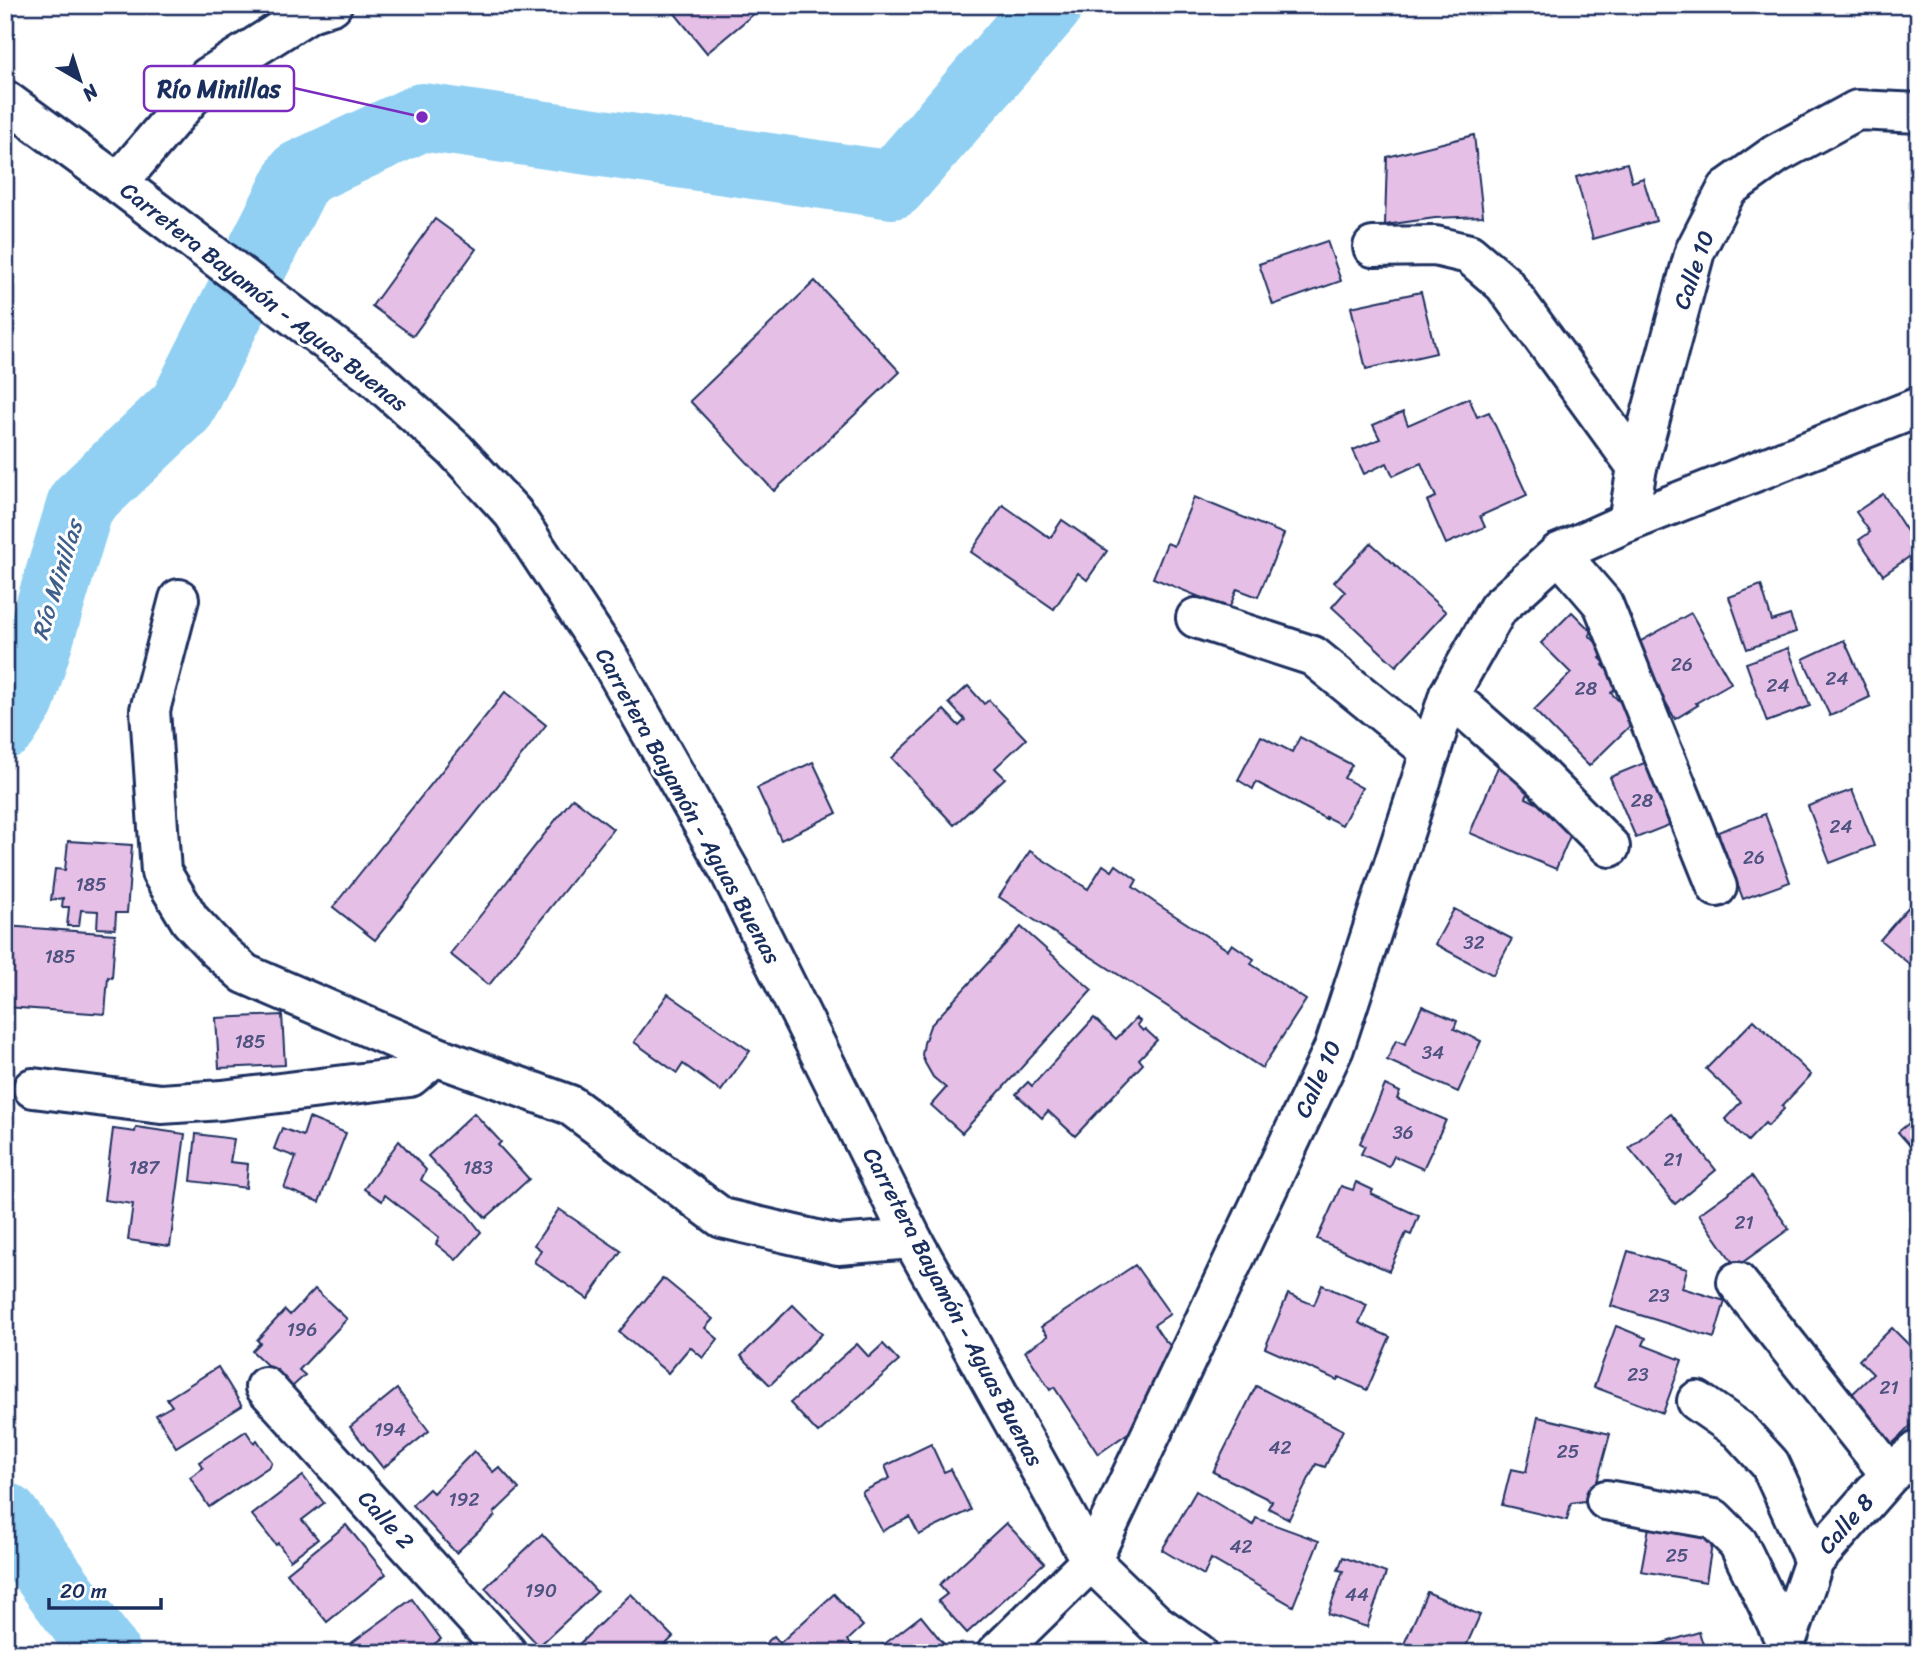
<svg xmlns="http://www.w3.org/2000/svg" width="1924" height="1658" viewBox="0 0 1924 1658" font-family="Sriracha,sans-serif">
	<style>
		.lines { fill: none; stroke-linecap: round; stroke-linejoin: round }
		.river { stroke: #91d0f2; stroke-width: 68 }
		.building { fill: #e6bfe7; stroke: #1b2f5e; stroke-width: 2 }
		.minor-casing { stroke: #1b2f5e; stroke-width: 44 }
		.tertiary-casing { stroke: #1b2f5e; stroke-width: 44 }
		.minor { stroke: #fff; stroke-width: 38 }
		.tertiary { stroke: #fff; stroke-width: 38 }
		.labels { text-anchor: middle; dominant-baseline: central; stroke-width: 6; stroke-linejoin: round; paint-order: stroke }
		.number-label { font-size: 19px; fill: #4e5380 }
		.street-label { font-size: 23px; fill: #1b2f5e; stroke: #fff }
		.water-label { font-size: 24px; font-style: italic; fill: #3e5f8a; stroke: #fff }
		.leader { fill: none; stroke: #7b2cbf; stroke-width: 2.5 }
		.callout-dot { fill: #7b2cbf; stroke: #fff; stroke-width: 2.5 }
		.callout { fill: #fff; stroke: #7b2cbf; stroke-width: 2.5 }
		.callout-label { font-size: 24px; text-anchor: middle; font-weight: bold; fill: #1b2f5e }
	</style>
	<rect width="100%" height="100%" fill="#fff"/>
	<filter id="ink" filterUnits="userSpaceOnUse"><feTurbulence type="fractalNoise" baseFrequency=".0143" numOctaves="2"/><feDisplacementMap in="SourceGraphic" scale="14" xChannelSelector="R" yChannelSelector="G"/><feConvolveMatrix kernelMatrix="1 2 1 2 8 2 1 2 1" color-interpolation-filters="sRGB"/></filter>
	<g filter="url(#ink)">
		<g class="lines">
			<g class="river">
				<path d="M 5,725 L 21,700 L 81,503 L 183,406 L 300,174 L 422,117 L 893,185 L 1049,5"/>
				<path d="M 5,1516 L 106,1653"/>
			</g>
		</g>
		<g class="building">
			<path d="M 668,5 L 751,5 L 756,12 L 707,53 Z"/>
			<path d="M 1474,135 L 1483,216 L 1435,218 L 1385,225 L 1387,157 Z"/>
			<path d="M 1627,163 L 1632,182 L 1643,178 L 1656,221 L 1593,239 L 1576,177 Z"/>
			<path d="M 435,219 L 476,249 L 413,336 L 372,306 Z"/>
			<path d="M 1327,241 L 1341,281 L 1273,305 L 1259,264 Z"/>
			<path d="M 815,281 L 900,372 L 774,491 L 690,401 Z"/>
			<path d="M 1421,292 L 1436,353 L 1366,369 L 1351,307 Z"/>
			<path d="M 1469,398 L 1477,417 L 1489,412 L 1527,495 L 1480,516 L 1485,527 L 1446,544 L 1427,501 L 1436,497 L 1421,463 L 1393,476 L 1387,463 L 1364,474 L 1353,450 L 1380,439 L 1373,425 L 1403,412 L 1408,425 Z"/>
			<path d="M 1883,494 L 1919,550 L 1883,575 L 1859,540 L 1870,532 L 1856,512 Z"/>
			<path d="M 1194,497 L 1284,534 L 1258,597 L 1237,589 L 1229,609 L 1153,578 L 1167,543 L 1174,546 Z"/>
			<path d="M 1003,505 L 1050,538 L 1062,520 L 1107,551 L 1087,580 L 1078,573 L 1054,609 L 971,552 Z"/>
			<path d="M 1371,543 L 1446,612 L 1396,666 L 1332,607 L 1345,592 L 1334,582 Z"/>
			<path d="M 1761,585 L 1772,621 L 1790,615 L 1796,632 L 1747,649 L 1729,597 Z"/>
			<path d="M 1572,612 L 1592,632 L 1589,635 L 1606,653 L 1600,658 L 1605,663 L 1603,665 L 1620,683 L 1611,693 L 1637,719 L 1589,766 L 1534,710 L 1571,673 L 1541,643 Z"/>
			<path d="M 1691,613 L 1731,683 L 1696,703 L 1698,705 L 1675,719 L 1634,645 Z"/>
			<path d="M 1844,640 L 1870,697 L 1830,716 L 1803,659 Z"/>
			<path d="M 1788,648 L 1810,706 L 1767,722 L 1746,663 Z"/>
			<path d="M 968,686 L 984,704 L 989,700 L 1026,739 L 995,768 L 1005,778 L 954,825 L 892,758 L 944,710 L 959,726 L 965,720 L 949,703 Z"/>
			<path d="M 505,692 L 546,725 L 375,940 L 333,907 Z"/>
			<path d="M 1261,736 L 1292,752 L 1300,737 L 1352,765 L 1344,778 L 1362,788 L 1342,825 L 1326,817 L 1326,819 L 1256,782 L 1253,789 L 1238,780 Z"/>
			<path d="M 1649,761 L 1674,823 L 1636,838 L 1610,777 Z"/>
			<path d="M 813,762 L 837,813 L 781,840 L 757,788 Z"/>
			<path d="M 1500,762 L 1535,777 L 1526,798 L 1576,822 L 1556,869 L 1470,833 Z"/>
			<path d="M 1852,790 L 1874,846 L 1830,863 L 1808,806 Z"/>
			<path d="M 573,798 L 613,829 L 489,985 L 450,954 Z"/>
			<path d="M 1765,814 L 1790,882 L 1743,899 L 1718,832 Z"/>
			<path d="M 68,841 L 132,845 L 127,913 L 116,913 L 115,929 L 97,928 L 98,911 L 81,910 L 79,926 L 67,926 L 69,907 L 62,907 L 63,898 L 51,900 L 55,869 L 65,870 Z"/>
			<path d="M 1030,851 L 1088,889 L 1103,865 L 1112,871 L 1116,865 L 1137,880 L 1133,887 L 1157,904 L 1228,950 L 1232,944 L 1254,959 L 1251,964 L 1306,1000 L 1262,1068 L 999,897 Z"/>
			<path d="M 1911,904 L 1919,911 L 1919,972 L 1880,940 Z"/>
			<path d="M 1454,909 L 1512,939 L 1493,975 L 1435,944 Z"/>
			<path d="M 5,926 L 115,934 L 112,978 L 108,977 L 105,1014 L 6,1007 Z"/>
			<path d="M 1021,927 L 1092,990 L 962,1133 L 931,1105 L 946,1088 L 933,1077 L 925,1063 L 922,1055 L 924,1043 L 930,1026 Z"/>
			<path d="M 668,994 L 750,1051 L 721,1091 L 683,1064 L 677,1073 L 634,1042 Z"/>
			<path d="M 1422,1006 L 1457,1021 L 1454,1029 L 1481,1041 L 1458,1092 L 1387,1060 L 1396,1040 L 1405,1044 Z"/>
			<path d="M 282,1015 L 285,1065 L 219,1068 L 216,1018 Z"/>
			<path d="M 1094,1018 L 1116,1039 L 1136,1018 L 1140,1021 L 1137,1025 L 1143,1031 L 1145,1029 L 1157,1040 L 1139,1059 L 1143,1064 L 1075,1136 L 1048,1111 L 1042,1118 L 1016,1094 L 1028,1082 L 1032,1086 Z"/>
			<path d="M 1754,1020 L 1811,1075 L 1782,1106 L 1784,1109 L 1768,1126 L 1765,1123 L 1748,1141 L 1725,1119 L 1741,1102 L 1706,1069 Z"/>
			<path d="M 1385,1085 L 1400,1092 L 1397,1099 L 1446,1120 L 1423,1169 L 1394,1156 L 1389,1167 L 1361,1154 L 1365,1146 L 1360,1143 Z"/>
			<path d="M 474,1113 L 501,1142 L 498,1145 L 529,1179 L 486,1218 L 428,1156 Z"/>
			<path d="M 1671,1114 L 1716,1170 L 1675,1204 L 1629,1148 Z"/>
			<path d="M 1919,1115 L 1919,1156 L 1898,1132 Z"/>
			<path d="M 309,1118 L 346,1133 L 319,1202 L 284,1188 L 296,1157 L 274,1149 L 282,1128 L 303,1136 Z"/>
			<path d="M 136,1127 L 185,1134 L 170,1246 L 128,1240 L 133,1204 L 104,1200 L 113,1129 L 135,1132 Z"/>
			<path d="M 196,1134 L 234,1139 L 230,1162 L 248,1164 L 246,1188 L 191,1181 Z"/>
			<path d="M 399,1141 L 426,1170 L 421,1180 L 465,1212 L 481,1232 L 456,1260 L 436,1244 L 439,1237 L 385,1195 L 382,1201 L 364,1189 Z"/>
			<path d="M 1752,1176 L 1789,1229 L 1736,1267 L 1699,1214 Z"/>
			<path d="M 1356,1182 L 1373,1190 L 1371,1194 L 1419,1216 L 1411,1235 L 1406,1233 L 1389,1271 L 1317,1239 L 1341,1186 L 1353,1190 Z"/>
			<path d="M 559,1209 L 621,1251 L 588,1299 L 534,1262 L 541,1250 L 534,1245 Z"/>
			<path d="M 1628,1251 L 1687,1269 L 1682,1288 L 1725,1301 L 1714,1338 L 1611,1306 Z"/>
			<path d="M 1135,1265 L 1170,1314 L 1154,1325 L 1162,1337 L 1178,1354 L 1138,1426 L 1098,1454 L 1054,1387 L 1050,1390 L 1025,1351 L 1048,1336 L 1041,1327 Z"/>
			<path d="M 663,1278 L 713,1319 L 705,1328 L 718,1339 L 703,1358 L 690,1347 L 668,1373 L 619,1332 Z"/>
			<path d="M 1322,1285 L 1367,1305 L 1359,1323 L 1390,1337 L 1367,1390 L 1339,1377 L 1337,1380 L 1265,1348 L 1288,1294 L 1314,1305 Z"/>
			<path d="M 315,1289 L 347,1319 L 299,1370 L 305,1375 L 291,1388 L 252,1351 L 260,1343 L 257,1340 L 285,1310 L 290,1315 Z"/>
			<path d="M 793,1305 L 822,1334 L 770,1385 L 741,1356 Z"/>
			<path d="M 1616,1326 L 1646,1338 L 1643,1345 L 1682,1360 L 1663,1413 L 1594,1387 Z"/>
			<path d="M 1892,1328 L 1919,1355 L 1919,1418 L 1889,1447 L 1845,1401 L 1873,1374 L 1859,1360 Z"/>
			<path d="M 857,1344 L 869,1357 L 883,1344 L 899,1361 L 818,1433 L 790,1403 Z"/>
			<path d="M 218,1367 L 242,1406 L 176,1447 L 156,1415 L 172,1406 L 167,1399 Z"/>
			<path d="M 1256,1386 L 1343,1430 L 1325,1467 L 1316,1464 L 1289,1519 L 1268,1508 L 1272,1501 L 1213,1472 Z"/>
			<path d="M 397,1389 L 429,1431 L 383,1468 L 350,1427 Z"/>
			<path d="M 1538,1417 L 1610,1434 L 1592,1500 L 1571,1503 L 1567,1520 L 1502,1505 L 1511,1469 L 1526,1472 Z"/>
			<path d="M 246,1431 L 254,1443 L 257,1440 L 272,1462 L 270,1466 L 209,1507 L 190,1477 L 203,1468 L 199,1462 Z"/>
			<path d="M 931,1444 L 944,1472 L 951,1469 L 971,1510 L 919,1535 L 910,1517 L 882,1531 L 862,1492 L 890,1478 L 885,1466 Z"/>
			<path d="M 474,1451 L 493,1472 L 499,1467 L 519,1489 L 494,1513 L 495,1516 L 456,1553 L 412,1505 L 429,1489 L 433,1493 Z"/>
			<path d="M 303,1476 L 324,1503 L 302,1520 L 318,1539 L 290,1560 L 278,1543 L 276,1545 L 252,1515 Z"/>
			<path d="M 1196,1491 L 1253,1525 L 1256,1518 L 1319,1541 L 1293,1606 L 1211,1559 L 1204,1575 L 1162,1550 Z"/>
			<path d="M 1006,1523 L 1044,1563 L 967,1633 L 938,1601 L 947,1594 L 939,1585 Z"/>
			<path d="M 346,1525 L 386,1574 L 327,1622 L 287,1573 Z"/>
			<path d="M 1649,1527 L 1713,1538 L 1706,1582 L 1641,1571 Z"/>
			<path d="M 542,1534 L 597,1592 L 539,1646 L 485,1588 Z"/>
			<path d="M 1343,1557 L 1386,1573 L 1367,1627 L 1328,1614 L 1343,1571 L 1338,1570 Z"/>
			<path d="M 1427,1592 L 1480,1615 L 1463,1653 L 1424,1653 L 1404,1644 Z"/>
			<path d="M 631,1594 L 673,1637 L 657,1653 L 562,1653 L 572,1643 L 576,1647 Z"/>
			<path d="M 834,1594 L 863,1626 L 848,1640 L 858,1653 L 756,1652 L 774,1636 L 780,1643 Z"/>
			<path d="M 412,1599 L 441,1639 L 422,1653 L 356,1653 L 350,1644 Z"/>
			<path d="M 921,1616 L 951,1653 L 882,1653 L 878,1649 Z"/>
			<path d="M 1699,1632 L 1705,1650 L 1714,1647 L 1716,1653 L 1648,1653 L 1647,1648 Z"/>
		</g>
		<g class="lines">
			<defs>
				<g id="minor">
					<path d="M 118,183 L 208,77 L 310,12 L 332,5"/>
					<path d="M 1373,247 L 1435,246 L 1469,254 L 1504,284 L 1637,467"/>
					<path d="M 1628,522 L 1919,407"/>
					<path d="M 1559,553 L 1603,604 L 1717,887"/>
					<path d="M 179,599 L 150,710 L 161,872 L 190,920 L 217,949 L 245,974 L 435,1056"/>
					<path d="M 1196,618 L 1313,656 L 1431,752"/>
					<path d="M 1449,695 L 1534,770 L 1610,847"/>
					<path d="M 33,1088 L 161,1104 L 222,1100 L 410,1077 L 435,1056 L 570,1105 L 722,1218 L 838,1245 L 912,1239"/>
					<path d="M 1737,1282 L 1890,1474"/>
					<path d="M 265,1387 L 507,1653"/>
					<path d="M 1697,1401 L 1739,1430 L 1770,1464 L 1814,1561"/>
					<path d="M 1606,1500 L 1714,1519 L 1738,1543 L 1786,1642"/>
					<path d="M 997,1653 L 1091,1561 L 1334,1048 L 1449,695 L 1498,608 L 1559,553 L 1628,522 L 1637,467 L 1695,251 L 1727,189 L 1776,154 L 1857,110 L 1919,113"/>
					<path d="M 1786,1653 L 1786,1642 L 1814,1561 L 1890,1474 L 1919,1450"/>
				</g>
				<path id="tertiary" d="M 5,100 L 118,183 L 373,376 L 455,450 L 513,513 L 607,655 L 729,870 L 912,1239 L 1091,1561 L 1155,1623 L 1198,1653"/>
			</defs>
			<use href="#minor" class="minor-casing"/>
			<use href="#tertiary" class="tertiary-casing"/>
			<use href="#minor" class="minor"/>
			<use href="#tertiary" class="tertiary"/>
		</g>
	</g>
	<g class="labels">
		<g class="number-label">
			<text x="1682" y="664">26</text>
			<text x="1837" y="678">24</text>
			<text x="1778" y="685">24</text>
			<text x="1586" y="688">28</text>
			<text x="1642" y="800">28</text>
			<text x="1841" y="826">24</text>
			<text x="1754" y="857">26</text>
			<text x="91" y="884">185</text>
			<text x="1474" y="942">32</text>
			<text x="60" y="956">185</text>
			<text x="250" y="1041">185</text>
			<text x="1433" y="1052">34</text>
			<text x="1403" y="1132">36</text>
			<text x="1673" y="1159">21</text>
			<text x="144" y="1167">187</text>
			<text x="478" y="1167">183</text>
			<text x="1744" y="1222">21</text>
			<text x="1659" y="1295">23</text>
			<text x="302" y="1329">196</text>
			<text x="1638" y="1374">23</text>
			<text x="1889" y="1387">21</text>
			<text x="390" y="1429">194</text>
			<text x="1280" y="1447">42</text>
			<text x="1568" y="1451">25</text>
			<text x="464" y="1499">192</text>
			<text x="1241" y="1546">42</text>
			<text x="1677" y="1555">25</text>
			<text x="541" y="1590">190</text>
			<text x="1357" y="1594">44</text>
		</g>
		<g class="street-label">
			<text transform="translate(1694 270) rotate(-71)">Calle 10</text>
			<text transform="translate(264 297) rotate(38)">Carretera Bayamón - Aguas Buenas</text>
			<text transform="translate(688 806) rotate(61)">Carretera Bayamón - Aguas Buenas</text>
			<text transform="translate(1318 1079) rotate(-66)">Calle 10</text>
			<text transform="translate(953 1307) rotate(62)">Carretera Bayamón - Aguas Buenas</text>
			<text transform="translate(386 1520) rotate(48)">Calle 2</text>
			<text transform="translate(1846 1524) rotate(-49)">Calle 8</text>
		</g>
		<g class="water-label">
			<text transform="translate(57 580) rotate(-73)">Río Minillas</text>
		</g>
	</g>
	<path class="leader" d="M422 117L294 88"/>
	<circle class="callout-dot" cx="422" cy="117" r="7"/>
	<rect class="callout" x="144" y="66" width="150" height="45" rx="7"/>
	<g class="callout-label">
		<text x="219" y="97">Río Minillas</text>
	</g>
	<rect width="1924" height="1658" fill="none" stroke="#fff" stroke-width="28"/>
	<rect x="14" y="14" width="1896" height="1630" fill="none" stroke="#1b2f5e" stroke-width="2.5" filter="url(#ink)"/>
	<g transform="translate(80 80) rotate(141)" stroke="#ffffff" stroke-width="5" paint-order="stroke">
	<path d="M0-5L12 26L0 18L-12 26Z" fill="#1b2f5e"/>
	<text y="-10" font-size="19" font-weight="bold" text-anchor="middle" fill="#1b2f5e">N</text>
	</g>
	<path d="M49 1598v10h112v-10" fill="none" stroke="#1b2f5e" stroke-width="3.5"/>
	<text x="60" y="1598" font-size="21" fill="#1b2f5e" stroke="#ffffff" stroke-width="5" paint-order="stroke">20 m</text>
</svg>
